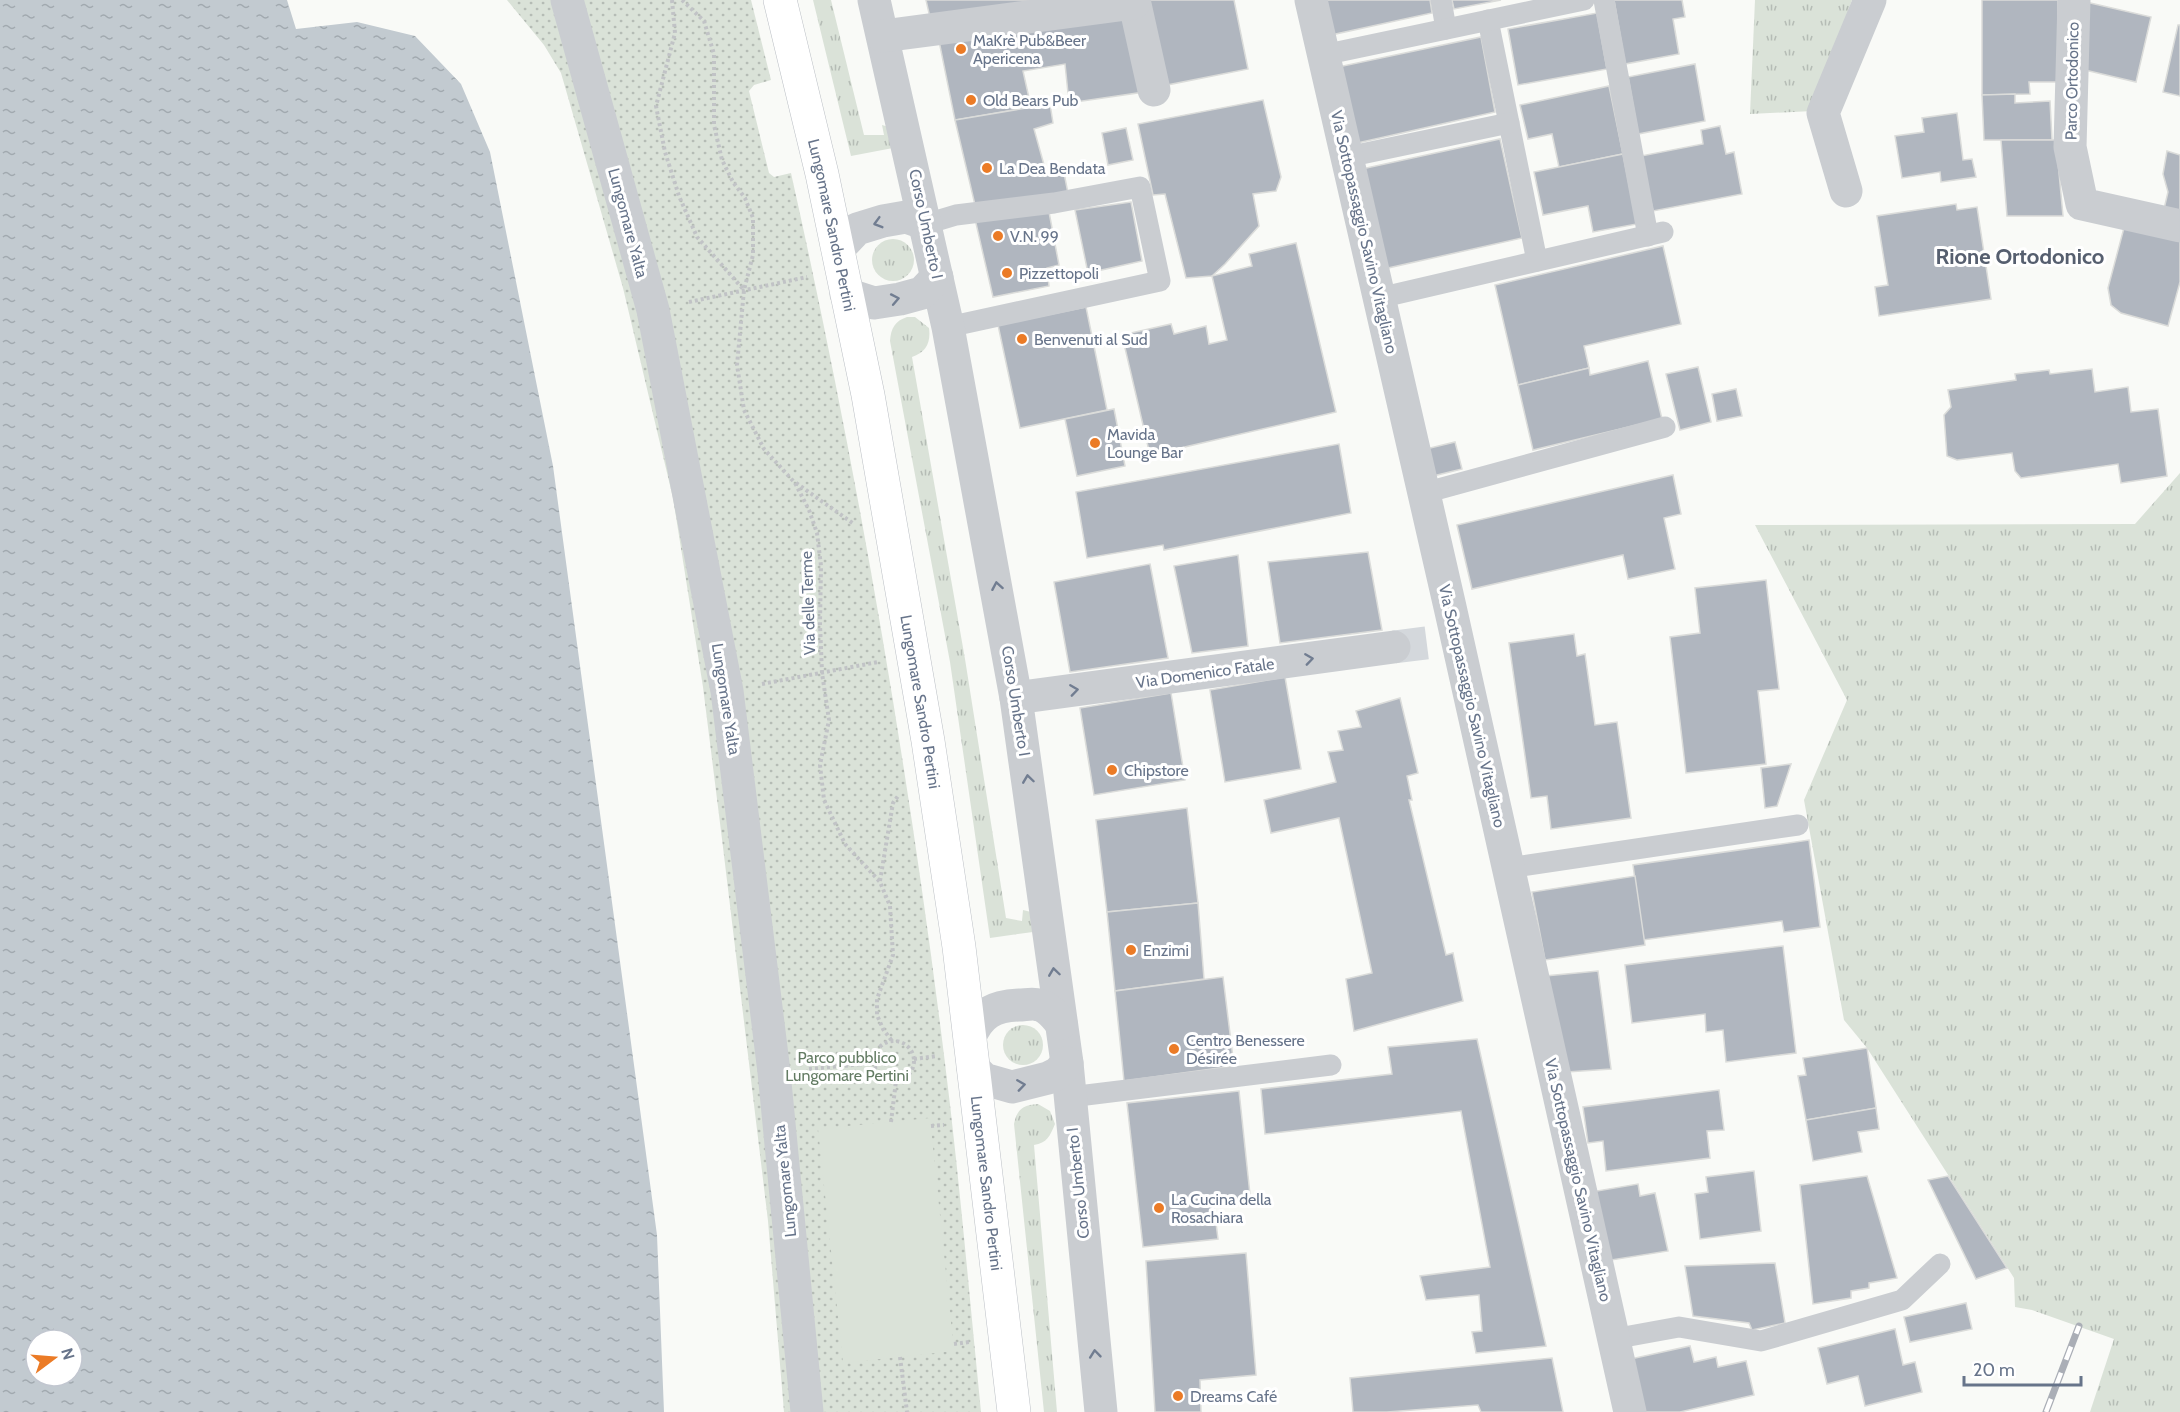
<svg xmlns="http://www.w3.org/2000/svg" width="2180" height="1412" viewBox="0 0 2180 1412" font-family="Cabin,sans-serif">
	<style>
		.grass { fill: url(#grass-tufts) }
		.park { fill: url(#park-dots) }
		.pitch { fill: #dae2d8 }
		.water { fill: url(#water-ripples); fill-rule: evenodd }
		.building { fill: #b0b6bf; stroke: #dbdcda; stroke-width: 1.5 }
		.lines { fill: none; stroke-linecap: round; stroke-linejoin: round }
		.street-tunnel { stroke: #d4d8dc; stroke-width: 33; stroke-dasharray: 33 16; stroke-linecap: butt }
		.secondary-casing { stroke: #bcc0c6; stroke-width: 34 }
		.path { stroke: #c1c3c6; stroke-width: 4; stroke-dasharray: 3 3; stroke-linecap: butt }
		.lane { stroke: #cacdd1; stroke-width: 21 }
		.street { stroke: #cacdd1; stroke-width: 33 }
		.secondary { stroke: #fff; stroke-width: 33 }
		.rail-casing { stroke: #aaaeb6; stroke-width: 7 }
		.rail { stroke: #fff; stroke-width: 4.5; stroke-dasharray: 14; stroke-linecap: butt }
		.oneway { stroke: #717d91 }
		.poi-dot { fill: #eb7b26; stroke: #fff; stroke-width: 2 }
		.labels { text-anchor: middle; dominant-baseline: central; stroke-width: 6; stroke-linejoin: round; paint-order: stroke }
		.poi-label { font-size: 16px; fill: #67748a; stroke: #fff; text-anchor: start }
		.street-label { font-size: 16px; fill: #67748a; stroke: #fff }
		.park-label { font-size: 16px; fill: #637b63; stroke: #fff }
		.district-label { font-size: 22px; font-weight: bold; fill: #565f6f; stroke: #fff }
	</style>
	<defs>
		<pattern id="grass-tufts" width="24" height="20" patternUnits="userSpaceOnUse" patternTransform="scale(1.5)"><rect width="24" height="20" fill="#dae2d8"/><path d="M3 7l-1-3M5 7V3M7 7l1-3M15 17l-1-3M17 17v-4M19 17l1-3" fill="none" stroke="#b5bcb5"/></pattern>
		<pattern id="park-dots" width="8" height="8" patternUnits="userSpaceOnUse" patternTransform="scale(1.5)"><rect width="8" height="8" fill="#dae2d8"/><path d="M2 2h.1M6 6h.1" fill="none" stroke="#b5bcb5" stroke-width="1.8" stroke-linecap="round"/></pattern>
		<pattern id="water-ripples" width="26" height="14" patternUnits="userSpaceOnUse" patternTransform="scale(1.5)"><rect width="26" height="14" fill="#c2cad0"/><path d="M2 4q2-2 4 0t4 0M15 11q2-2 4 0t4 0" fill="none" stroke="#a1a9af"/></pattern>
	</defs>
	<rect width="100%" height="100%" fill="#f9faf7"/>
	<g class="grass">
		<path d="M 813,0 L 831,0 L 864,135 L 884,135 L 882,125 L 889,127 L 893,148 L 851,156 Z"/>
		<path d="M 1755,0 L 1852,0 L 1813,111 L 1750,114 Z"/>
		<circle cx="893" cy="260" r="21"/>
		<path d="M 907,317 L 915,317 L 929,328 C 931,343 926,352 912,357 L 965,659 L 1006,918 L 1022,921 L 1023,910 L 1031,912 L 1033,932 L 990,938 L 950,662 L 890,341 C 891,328 895,321 907,317 Z"/>
		<path d="M 2180,473 L 2180,1412 L 2090,1412 L 2114,1339 L 2032,1310 L 2015,1307 L 2014,1278 L 1867,1048 L 1844,1020 L 1804,800 L 1847,700 L 1755,525 L 2135,524 Z"/>
		<circle cx="1023" cy="1045" r="20"/>
		<path d="M 1038,1104 L 1050,1111 L 1055,1124 C 1050,1136 1047,1143 1034,1145 L 1057,1412 L 1044,1412 L 1014,1124 C 1017,1109 1023,1105 1038,1104 Z"/>
	</g>
	<path class="park" d="M 507,0 L 751,0 L 771,80 L 754,85 L 749,91 L 769,173 L 774,177 L 791,173 C 856,464 907,758 944,1055 C 959,1173 969,1293 981,1412 L 784,1412 L 768,1221 L 722,839 L 703,687 L 673,498 L 623,288 L 561,73 L 544,45 Z"/>
	<path class="pitch" d="M 930,1118 L 954,1351 L 843,1363 L 818,1129 Z"/>
	<path class="water" d="M 0,0 L 287,0 L 296,29 L 357,22 L 415,36 L 461,84 L 490,152 L 553,466 L 657,1235 L 664,1412 L 0,1412 ZM 36,1340 L 72,1340 L 72,1376 L 36,1376 Z"/>
	<g class="building">
		<path d="M 926,0 L 1102,0 L 931,22 Z"/>
		<path d="M 1146,0 L 1234,0 L 1248,69 L 1162,86 Z"/>
		<path d="M 1323,0 L 1430,0 L 1432,13 L 1331,35 Z"/>
		<path d="M 1452,0 L 1501,0 L 1454,9 Z"/>
		<path d="M 1614,0 L 1682,0 L 1685,17 L 1673,19 L 1679,54 L 1625,64 Z"/>
		<path d="M 1982,0 L 2058,0 L 2058,82 L 2029,82 L 2030,94 L 1982,95 Z"/>
		<path d="M 2086,2 L 2151,17 L 2136,82 L 2072,67 Z"/>
		<path d="M 1127,12 L 1144,92 L 1069,103 L 1065,64 L 1023,71 L 1031,107 L 955,120 L 938,36 Z"/>
		<path d="M 1597,13 L 1607,69 L 1518,85 L 1508,29 Z"/>
		<path d="M 2178,25 L 2180,25 L 2180,96 L 2163,92 Z"/>
		<path d="M 1481,37 L 1495,112 L 1353,144 L 1338,67 Z"/>
		<path d="M 1695,64 L 1705,121 L 1638,134 L 1628,77 Z"/>
		<path d="M 1609,86 L 1623,154 L 1559,167 L 1552,134 L 1528,139 L 1520,105 Z"/>
		<path d="M 2015,94 L 2015,103 L 2050,101 L 2052,140 L 1984,140 L 1982,95 Z"/>
		<path d="M 1263,100 L 1281,177 L 1276,191 L 1253,194 L 1259,226 L 1225,264 L 1212,276 L 1186,278 L 1165,194 L 1153,195 L 1138,124 Z"/>
		<path d="M 1050,104 L 1053,123 L 1034,129 L 1046,172 L 1063,168 L 1068,193 L 975,205 L 955,120 Z"/>
		<path d="M 1957,113 L 1963,160 L 1972,159 L 1976,177 L 1941,182 L 1940,172 L 1902,178 L 1895,136 L 1924,132 L 1922,118 Z"/>
		<path d="M 1720,126 L 1726,154 L 1734,152 L 1742,194 L 1653,211 L 1641,156 L 1703,144 L 1701,130 Z"/>
		<path d="M 1126,128 L 1133,160 L 1108,165 L 1102,133 Z"/>
		<path d="M 1500,139 L 1522,238 L 1379,270 L 1357,170 Z"/>
		<path d="M 2001,140 L 2056,140 L 2063,216 L 2007,216 Z"/>
		<path d="M 2167,151 L 2180,155 L 2180,213 L 2164,209 L 2168,192 L 2163,174 Z"/>
		<path d="M 1623,154 L 1637,224 L 1593,232 L 1588,206 L 1543,215 L 1534,172 Z"/>
		<path d="M 1131,202 L 1142,261 L 1088,273 L 1075,210 Z"/>
		<path d="M 1956,204 L 1957,210 L 1977,207 L 1991,299 L 1879,316 L 1875,287 L 1888,285 L 1877,216 Z"/>
		<path d="M 1049,212 L 1059,265 L 1047,268 L 1049,286 L 993,297 L 975,219 Z"/>
		<path d="M 2125,224 L 2180,239 L 2180,282 L 2168,326 L 2121,313 L 2111,305 L 2108,288 Z"/>
		<path d="M 1296,243 L 1336,412 L 1150,455 L 1122,335 L 1171,324 L 1174,334 L 1206,326 L 1209,344 L 1227,340 L 1212,276 L 1252,266 L 1249,254 Z"/>
		<path d="M 1663,246 L 1681,324 L 1584,346 L 1589,368 L 1518,385 L 1495,285 Z"/>
		<path d="M 1086,307 L 1107,410 L 1020,428 L 998,325 Z"/>
		<path d="M 1648,361 L 1662,419 L 1533,450 L 1518,385 L 1589,368 L 1590,375 Z"/>
		<path d="M 1698,367 L 1711,422 L 1680,430 L 1666,374 Z"/>
		<path d="M 2092,369 L 2095,392 L 2128,387 L 2131,412 L 2158,409 L 2167,476 L 2121,483 L 2118,464 L 2021,478 L 2015,471 L 2012,453 L 1957,460 L 1947,456 L 1944,415 L 1951,407 L 1948,390 L 2016,380 L 2015,374 L 2049,370 L 2050,374 Z"/>
		<path d="M 1736,389 L 1742,416 L 1717,421 L 1712,394 Z"/>
		<path d="M 1114,409 L 1125,466 L 1077,476 L 1065,419 Z"/>
		<path d="M 1455,442 L 1462,469 L 1433,476 L 1426,449 Z"/>
		<path d="M 1339,444 L 1351,513 L 1164,550 L 1163,545 L 1087,558 L 1076,492 Z"/>
		<path d="M 1673,475 L 1681,514 L 1664,518 L 1675,569 L 1628,579 L 1623,555 L 1472,589 L 1457,525 Z"/>
		<path d="M 1368,552 L 1382,630 L 1280,643 L 1268,562 Z"/>
		<path d="M 1238,555 L 1248,646 L 1192,653 L 1174,566 Z"/>
		<path d="M 1150,564 L 1168,658 L 1070,672 L 1054,582 Z"/>
		<path d="M 1766,580 L 1779,689 L 1758,691 L 1766,764 L 1686,773 L 1670,637 L 1700,633 L 1695,588 Z"/>
		<path d="M 1574,634 L 1577,656 L 1585,654 L 1595,725 L 1617,722 L 1631,818 L 1551,829 L 1547,796 L 1531,798 L 1509,643 Z"/>
		<path d="M 1285,677 L 1301,769 L 1225,782 L 1210,690 Z"/>
		<path d="M 1171,693 L 1185,780 L 1094,795 L 1080,708 Z"/>
		<path d="M 1400,698 L 1418,773 L 1407,776 L 1412,800 L 1409,800 L 1446,955 L 1453,953 L 1463,1001 L 1354,1031 L 1346,979 L 1372,973 L 1339,818 L 1271,833 L 1264,800 L 1336,782 L 1328,752 L 1343,750 L 1338,731 L 1361,727 L 1356,711 Z"/>
		<path d="M 1791,764 L 1777,806 L 1765,808 L 1761,768 Z"/>
		<path d="M 1187,808 L 1198,903 L 1107,912 L 1096,820 Z"/>
		<path d="M 1809,840 L 1820,927 L 1784,932 L 1782,921 L 1643,940 L 1633,865 Z"/>
		<path d="M 1635,876 L 1645,945 L 1545,960 L 1532,892 Z"/>
		<path d="M 1198,903 L 1204,979 L 1115,991 L 1107,912 Z"/>
		<path d="M 1783,946 L 1796,1053 L 1726,1062 L 1723,1030 L 1706,1032 L 1705,1014 L 1632,1023 L 1625,965 Z"/>
		<path d="M 1598,971 L 1611,1069 L 1567,1072 L 1545,976 Z"/>
		<path d="M 1223,977 L 1234,1066 L 1124,1081 L 1115,991 Z"/>
		<path d="M 1477,1039 L 1546,1346 L 1476,1353 L 1472,1332 L 1482,1331 L 1479,1295 L 1426,1300 L 1420,1276 L 1490,1267 L 1461,1111 L 1265,1134 L 1261,1089 L 1392,1074 L 1388,1047 Z"/>
		<path d="M 1867,1048 L 1876,1108 L 1806,1120 L 1798,1076 L 1806,1075 L 1803,1058 Z"/>
		<path d="M 1719,1090 L 1724,1130 L 1707,1131 L 1710,1158 L 1606,1171 L 1603,1141 L 1588,1143 L 1583,1107 Z"/>
		<path d="M 1239,1091 L 1251,1204 L 1214,1207 L 1218,1239 L 1143,1247 L 1127,1103 Z"/>
		<path d="M 1876,1108 L 1879,1129 L 1858,1132 L 1862,1152 L 1813,1161 L 1806,1120 Z"/>
		<path d="M 1754,1171 L 1761,1231 L 1700,1239 L 1695,1194 L 1708,1192 L 1706,1177 Z"/>
		<path d="M 1867,1176 L 1897,1278 L 1869,1283 L 1869,1288 L 1851,1291 L 1851,1298 L 1813,1304 L 1800,1185 Z"/>
		<path d="M 1948,1176 L 2007,1268 L 1976,1279 L 1928,1180 Z"/>
		<path d="M 1638,1184 L 1640,1196 L 1655,1193 L 1668,1251 L 1605,1261 L 1585,1193 Z"/>
		<path d="M 1246,1253 L 1256,1375 L 1200,1380 L 1201,1412 L 1155,1412 L 1146,1261 Z"/>
		<path d="M 1775,1263 L 1785,1323 L 1752,1330 L 1749,1323 L 1693,1316 L 1685,1266 Z"/>
		<path d="M 1966,1303 L 1972,1329 L 1910,1342 L 1904,1317 Z"/>
		<path d="M 1895,1329 L 1903,1365 L 1915,1362 L 1922,1392 L 1865,1406 L 1858,1376 L 1827,1384 L 1818,1348 Z"/>
		<path d="M 1690,1346 L 1694,1362 L 1716,1357 L 1718,1367 L 1746,1361 L 1754,1395 L 1680,1412 L 1638,1412 L 1626,1360 Z"/>
		<path d="M 1552,1358 L 1563,1412 L 1481,1412 L 1478,1405 L 1387,1412 L 1353,1412 L 1350,1378 Z"/>
	</g>
	<g class="lines">
		<path class="street-tunnel" d="M 1394,647 L 1449,640"/>
		<defs>
			<g id="secondary">
				<path id="s1" d="M 780,0 L 822,174 L 868,395 L 928,741 L 959,947 L 1014,1412"/>
			</g>
		</defs>
		<use href="#secondary" class="secondary-casing"/>
		<g class="path">
			<path d="M 672,0 L 675,33 L 656,106 L 665,152 L 679,196 L 697,237 L 744,290"/>
			<path d="M 682,0 L 704,21 L 714,54 L 714,125 L 722,160 L 733,182 L 745,198 L 753,218 L 753,255 L 744,290 L 737,365 L 744,410 L 764,449 L 795,483 L 809,510 L 817,533 L 821,566 L 820,624 L 822,673 L 829,720 L 820,765 L 824,800 L 845,844 L 880,882 L 890,906 L 893,955 L 877,999 L 877,1015 L 883,1029 L 892,1041"/>
			<path d="M 689,302 L 807,277"/>
			<path d="M 796,483 L 854,524"/>
			<path d="M 762,684 L 878,662"/>
			<path d="M 880,881 L 893,803 L 898,796"/>
			<circle cx="894" cy="1061" r="20"/>
			<path d="M 914,1059 L 937,1056"/>
			<path d="M 809,1069 L 874,1063"/>
			<path d="M 891,1122 L 896,1081"/>
			<path d="M 931,1126 L 944,1125"/>
			<path d="M 954,1344 L 969,1342"/>
			<path d="M 900,1357 L 907,1412"/>
		</g>
		<g class="lane">
			<path d="M 1441,0 L 1446,29"/>
			<path d="M 1604,0 L 1648,236"/>
			<path d="M 1488,20 L 1537,261"/>
			<path d="M 1323,55 L 1584,0"/>
			<path d="M 1347,157 L 1509,123"/>
			<path d="M 926,224 L 956,215 L 1054,203 L 1140,187 L 1160,281 L 948,327"/>
			<path d="M 1379,298 L 1663,232"/>
			<path d="M 1424,493 L 1665,427"/>
			<path d="M 1508,868 L 1798,825"/>
			<path d="M 1070,1097 L 1331,1065"/>
			<path d="M 1613,1339 L 1679,1327 L 1761,1341 L 1902,1300 L 1940,1264"/>
		</g>
		<g class="street">
			<path d="M 567,0 L 653,310 L 727,691 L 774,1072 L 807,1412"/>
			<path d="M 874,0 L 948,327 L 1016,698 L 1067,1063 L 1101,1412"/>
			<path d="M 1134,0 L 1154,90"/>
			<path d="M 1311,0 L 1450,607 L 1630,1412"/>
			<path d="M 2074,0 L 2070,147 L 2082,204 L 2180,226"/>
			<path d="M 883,36 L 1134,3"/>
			<path d="M 1846,191 L 1823,113 L 1870,0"/>
			<path d="M 838,249 L 857,229 L 883,221 L 906,217 L 926,224"/>
			<path d="M 846,294 L 874,303 L 900,299 L 922,293 L 937,277"/>
			<path d="M 1016,698 L 1394,647"/>
			<path d="M 970,1037 C 980,1013 994,1006 1019,1005 C 1025,1005 1033,1003 1039,1005 C 1048,1007 1055,1016 1061,1023"/>
			<path d="M 973,1068 L 984,1079 L 1012,1087 L 1048,1078 L 1058,1073 L 1067,1063"/>
		</g>
		<use href="#secondary" class="secondary"/>
		<defs>
			<path id="rail" d="M 2046,1412 L 2079,1326"/>
		</defs>
		<use href="#rail" class="rail-casing"/>
		<use href="#rail" class="rail"/>
	</g>
	<defs><path id="oneway-chevron" d="M-2-3.5L2.5 0L-2 3.5" fill="none" stroke-width="1.6" stroke-linecap="round" stroke-linejoin="round" transform="scale(1.5)"/></defs>
	<g class="oneway">
		<use href="#oneway-chevron" transform="translate(878 223) rotate(164)"/>
		<use href="#oneway-chevron" transform="translate(895 299) rotate(-11)"/>
		<use href="#oneway-chevron" transform="translate(997 586) rotate(-100)"/>
		<use href="#oneway-chevron" transform="translate(1309 659) rotate(-8)"/>
		<use href="#oneway-chevron" transform="translate(1074 690) rotate(-8)"/>
		<use href="#oneway-chevron" transform="translate(1028 779) rotate(-98)"/>
		<use href="#oneway-chevron" transform="translate(1054 972) rotate(-98)"/>
		<use href="#oneway-chevron" transform="translate(1021 1085) rotate(-8)"/>
		<use href="#oneway-chevron" transform="translate(1095 1354) rotate(-96)"/>
	</g>
	<g class="poi-dot">
		<circle cx="961" cy="49" r="6"/>
		<circle cx="971" cy="100" r="6"/>
		<circle cx="987" cy="168" r="6"/>
		<circle cx="998" cy="236" r="6"/>
		<circle cx="1007" cy="273" r="6"/>
		<circle cx="1022" cy="339" r="6"/>
		<circle cx="1095" cy="443" r="6"/>
		<circle cx="1112" cy="770" r="6"/>
		<circle cx="1131" cy="950" r="6"/>
		<circle cx="1174" cy="1049" r="6"/>
		<circle cx="1159" cy="1208" r="6"/>
		<circle cx="1178" cy="1396" r="6"/>
	</g>
	<g class="labels">
		<g class="poi-label">
			<text x="973" y="40">MaKrè Pub&amp;Beer<tspan x="973" dy="18">Apericena</tspan></text>
			<text x="983" y="100">Old Bears Pub</text>
			<text x="999" y="168">La Dea Bendata</text>
			<text x="1010" y="236">V.N. 99</text>
			<text x="1019" y="273">Pizzettopoli</text>
			<text x="1034" y="339">Benvenuti al Sud</text>
			<text x="1107" y="434">Mavida<tspan x="1107" dy="18">Lounge Bar</tspan></text>
			<text x="1124" y="770">Chipstore</text>
			<text x="1143" y="950">Enzimi</text>
			<text x="1186" y="1040">Centro Benessere<tspan x="1186" dy="18">Désirée</tspan></text>
			<text x="1171" y="1199">La Cucina della<tspan x="1171" dy="18">Rosachiara</tspan></text>
			<text x="1190" y="1396">Dreams Café</text>
		</g>
		<g class="street-label">
			<text transform="translate(2072 81) rotate(-89)">Parco Ortodonico</text>
			<text transform="translate(628 223) rotate(75)">Lungomare Yalta</text>
			<text stroke="none"><textPath href="#s1" startOffset="231">Lungomare Sandro Pertini</textPath></text>
			<text transform="translate(926 224) rotate(78)">Corso Umberto I</text>
			<text transform="translate(1364 232) rotate(77)">Via Sottopassaggio Savino Vitagliano</text>
			<text transform="translate(808 603) rotate(-92)">Via delle Terme</text>
			<text transform="translate(1205 673) rotate(-8)">Via Domenico Fatale</text>
			<text transform="translate(726 699) rotate(81)">Lungomare Yalta</text>
			<text transform="translate(1016 701) rotate(81)">Corso Umberto I</text>
			<text stroke="none"><textPath href="#s1" startOffset="716">Lungomare Sandro Pertini</textPath></text>
			<text transform="translate(1472 706) rotate(77)">Via Sottopassaggio Savino Vitagliano</text>
			<text transform="translate(1578 1180) rotate(77)">Via Sottopassaggio Savino Vitagliano</text>
			<text transform="translate(785 1181) rotate(-96)">Lungomare Yalta</text>
			<text stroke="none"><textPath href="#s1" startOffset="1202">Lungomare Sandro Pertini</textPath></text>
			<text transform="translate(1078 1183) rotate(-96)">Corso Umberto I</text>
		</g>
		<g class="park-label">
			<text x="847" y="1057">Parco pubblico<tspan x="847" dy="18">Lungomare Pertini</tspan></text>
		</g>
		<g class="district-label">
			<text x="2020" y="256">Rione Ortodonico</text>
		</g>
	</g>
	<g transform="translate(54 1358) rotate(74)"><circle r="28" fill="#ffffff" stroke="#c2c7d0" stroke-width="1.5"/>
	<path d="M0-4.5L10 22L0 15L-10 22Z" fill="#eb7b26"/>
	<text y="-9" font-size="16" font-weight="bold" text-anchor="middle" fill="#67748a">N</text>
	</g>
	<path d="M1964 1376v9h117v-9" fill="none" stroke="#67748a" stroke-width="3"/>
	<text x="1973" y="1376" font-size="18" fill="#67748a" stroke="#ffffff" stroke-width="4.5" paint-order="stroke">20 m</text>
</svg>
